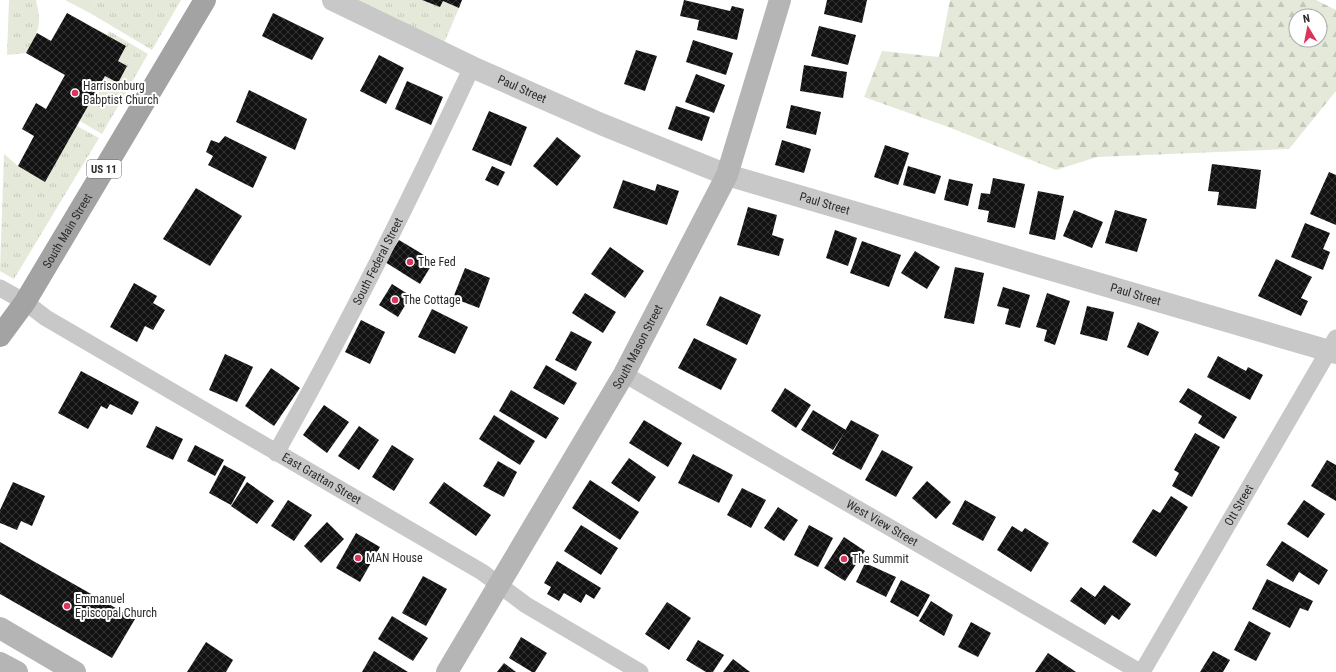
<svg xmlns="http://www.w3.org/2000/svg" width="1336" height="672" viewBox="0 0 1336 672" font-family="'Roboto Condensed',sans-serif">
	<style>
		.grass { fill: url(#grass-tufts) }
		.forest { fill: url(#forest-firs); fill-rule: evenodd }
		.park { fill: #e4e9d9 }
		.building { fill: url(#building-cross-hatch) }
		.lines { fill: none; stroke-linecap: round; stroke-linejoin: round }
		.minor { stroke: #c8c8c8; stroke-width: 17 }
		.tertiary { stroke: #c8c8c8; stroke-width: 22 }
		.secondary { stroke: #b5b5b5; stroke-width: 22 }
		.primary { stroke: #a3a3a3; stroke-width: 22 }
		.poi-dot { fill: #db355d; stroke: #fff; stroke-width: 1.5 }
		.labels { text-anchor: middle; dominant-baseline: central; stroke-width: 4; stroke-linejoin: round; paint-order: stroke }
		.shield { fill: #fff; stroke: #6b6b6b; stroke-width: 1 }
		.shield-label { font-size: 11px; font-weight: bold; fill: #2b2b2b }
		.poi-label { font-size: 12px; fill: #2b2b2b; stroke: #fff; text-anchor: start }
		.street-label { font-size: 12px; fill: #2b2b2b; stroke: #fff }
	</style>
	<defs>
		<pattern id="grass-tufts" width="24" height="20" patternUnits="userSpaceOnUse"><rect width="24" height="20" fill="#e4e9d9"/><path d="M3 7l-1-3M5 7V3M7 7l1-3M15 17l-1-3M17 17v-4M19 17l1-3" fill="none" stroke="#c4c8ba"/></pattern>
		<pattern id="forest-firs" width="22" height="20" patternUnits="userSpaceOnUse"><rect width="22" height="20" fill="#e4e9d9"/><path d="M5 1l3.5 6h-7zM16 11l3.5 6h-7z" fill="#c4c8ba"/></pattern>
		<pattern id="building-cross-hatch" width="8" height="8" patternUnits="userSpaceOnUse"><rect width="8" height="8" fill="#121212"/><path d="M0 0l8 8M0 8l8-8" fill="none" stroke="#353535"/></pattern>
	</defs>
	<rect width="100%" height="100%" fill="#fff"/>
	<g class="grass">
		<path d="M 9,0 L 36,0 C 42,26 39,30 26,53 L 7,55 Z"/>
		<path d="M 97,0 L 181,0 L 152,50 L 90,13 Z"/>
		<path d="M 353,0 L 422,0 L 440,7 L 443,1 L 459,8 L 444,43 Z"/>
		<path d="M 109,31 L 148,54 L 102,134 L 80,121 L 105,76 L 118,83 L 127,67 L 118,61 L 126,46 L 107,35 Z"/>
		<path d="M 77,126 L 99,138 L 14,279 L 0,271 L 4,154 L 18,166 L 45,181 Z"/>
	</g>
	<path class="forest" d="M 950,0 L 1316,0 L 1336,10 L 1336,91 L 1289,149 L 1097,157 L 1056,170 L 951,128 L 864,97 L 882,51 L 939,57 ZM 1296,16 L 1320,16 L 1320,40 L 1296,40 Z"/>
	<path class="park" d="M 65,0 L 97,0 L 90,13 Z"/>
	<g class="building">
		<path d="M 422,0 L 462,0 L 459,8 L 443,1 L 440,7 Z"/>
		<path d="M 684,0 L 730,11 L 732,6 L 744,9 L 737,40 L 697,30 L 699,20 L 680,16 Z"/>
		<path d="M 827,0 L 867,0 L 862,23 L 824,14 Z"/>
		<path d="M 67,13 L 126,46 L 118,61 L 127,66 L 118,83 L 105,76 L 45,182 L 18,166 L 34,136 L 22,129 L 36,103 L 46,109 L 65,75 L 26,53 L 37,33 L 51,41 Z"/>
		<path d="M 273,13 L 324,38 L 312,60 L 262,36 Z"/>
		<path d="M 819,26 L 856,35 L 848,65 L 811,56 Z"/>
		<path d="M 693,40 L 733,53 L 726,75 L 686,62 Z"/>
		<path d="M 636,50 L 657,56 L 645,91 L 624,84 Z"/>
		<path d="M 379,55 L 404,68 L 386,104 L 360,91 Z"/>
		<path d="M 804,65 L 847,72 L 843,98 L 800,91 Z"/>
		<path d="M 696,74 L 725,85 L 714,113 L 685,102 Z"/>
		<path d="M 407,81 L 443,97 L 431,125 L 395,109 Z"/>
		<path d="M 249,90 L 307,119 L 295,150 L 236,122 Z"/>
		<path d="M 791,105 L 821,112 L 816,135 L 786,128 Z"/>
		<path d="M 676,106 L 710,117 L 702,141 L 668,129 Z"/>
		<path d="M 489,111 L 527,127 L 511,166 L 472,150 Z"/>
		<path d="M 225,136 L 267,157 L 253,188 L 208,165 L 213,156 L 206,152 L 211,140 L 219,143 Z"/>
		<path d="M 557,137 L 581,156 L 557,186 L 533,166 Z"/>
		<path d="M 782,140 L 811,149 L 804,173 L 775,165 Z"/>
		<path d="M 885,145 L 909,153 L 898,185 L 874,177 Z"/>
		<path d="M 1212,164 L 1261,170 L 1256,209 L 1217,205 L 1219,192 L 1208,191 Z"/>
		<path d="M 492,166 L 505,172 L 498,186 L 485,180 Z"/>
		<path d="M 908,166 L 941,176 L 935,194 L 903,185 Z"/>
		<path d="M 1329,172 L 1336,175 L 1336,225 L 1310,214 Z"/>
		<path d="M 993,178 L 1025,184 L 1015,228 L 987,222 L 989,211 L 978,209 L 981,193 L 990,194 Z"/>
		<path d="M 949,179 L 973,184 L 968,206 L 944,200 Z"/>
		<path d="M 623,180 L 655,191 L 657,184 L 679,191 L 667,225 L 613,208 Z"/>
		<path d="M 196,188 L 242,216 L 210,266 L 163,239 Z"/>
		<path d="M 1038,191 L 1064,196 L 1055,240 L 1029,234 Z"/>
		<path d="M 748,207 L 777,215 L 772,235 L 784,239 L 779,256 L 737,245 Z"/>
		<path d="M 1074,210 L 1103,222 L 1092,248 L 1063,236 Z"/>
		<path d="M 1115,210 L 1147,219 L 1137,252 L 1105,243 Z"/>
		<path d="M 1305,223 L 1330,233 L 1323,249 L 1330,252 L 1323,270 L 1291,257 Z"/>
		<path d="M 835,230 L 857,238 L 848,266 L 826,258 Z"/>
		<path d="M 399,240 L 434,261 L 420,284 L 385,262 Z"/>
		<path d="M 862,241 L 901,255 L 889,287 L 850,273 Z"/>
		<path d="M 610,247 L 644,271 L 625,298 L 591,274 Z"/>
		<path d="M 915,251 L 940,267 L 927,289 L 901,273 Z"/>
		<path d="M 1276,259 L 1312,277 L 1301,298 L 1308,301 L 1301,316 L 1258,296 Z"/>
		<path d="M 955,267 L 984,273 L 974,324 L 944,318 Z"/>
		<path d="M 465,268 L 490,278 L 479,308 L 453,298 Z"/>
		<path d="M 134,283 L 157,296 L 153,303 L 165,310 L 153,330 L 145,326 L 137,342 L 110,327 Z"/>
		<path d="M 392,284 L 411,296 L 398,317 L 379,305 Z"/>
		<path d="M 1003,287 L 1030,295 L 1020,328 L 1005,324 L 1009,309 L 997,306 Z"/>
		<path d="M 585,293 L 616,312 L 603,333 L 572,313 Z"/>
		<path d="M 1047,293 L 1070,301 L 1055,345 L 1044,341 L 1047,330 L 1036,327 Z"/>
		<path d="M 720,296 L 761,315 L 747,345 L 706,325 Z"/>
		<path d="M 1087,306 L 1114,312 L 1107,341 L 1080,334 Z"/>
		<path d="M 432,309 L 468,327 L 455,354 L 418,337 Z"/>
		<path d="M 361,320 L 385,332 L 370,364 L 345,352 Z"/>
		<path d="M 1138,322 L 1159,332 L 1148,356 L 1127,347 Z"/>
		<path d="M 571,331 L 592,342 L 576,371 L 555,360 Z"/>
		<path d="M 694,338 L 737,359 L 721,390 L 678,368 Z"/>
		<path d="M 225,354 L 253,367 L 237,402 L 209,390 Z"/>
		<path d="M 1218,356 L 1246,371 L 1248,367 L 1263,375 L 1250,400 L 1207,377 Z"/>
		<path d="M 546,365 L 577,383 L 564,405 L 533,388 Z"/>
		<path d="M 271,368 L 300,388 L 274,426 L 245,406 Z"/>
		<path d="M 81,371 L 139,402 L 132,415 L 110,404 L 107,409 L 101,406 L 88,429 L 58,413 Z"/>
		<path d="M 785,388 L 811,405 L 796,428 L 771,411 Z"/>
		<path d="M 1188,388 L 1237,417 L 1224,439 L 1198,423 L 1202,416 L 1179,402 Z"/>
		<path d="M 511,390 L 559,418 L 546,439 L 499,411 Z"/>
		<path d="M 324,405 L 349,422 L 327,453 L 303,435 Z"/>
		<path d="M 813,410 L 846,430 L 833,450 L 801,430 Z"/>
		<path d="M 494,415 L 535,441 L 520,465 L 479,439 Z"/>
		<path d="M 644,420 L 682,443 L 668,467 L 629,443 Z"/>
		<path d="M 851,420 L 879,435 L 861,470 L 832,454 Z"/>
		<path d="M 156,426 L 183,439 L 173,460 L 146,447 Z"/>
		<path d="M 359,426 L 379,440 L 359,470 L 338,456 Z"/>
		<path d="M 1195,433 L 1220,447 L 1192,497 L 1172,486 L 1179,473 L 1174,470 Z"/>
		<path d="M 195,445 L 224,460 L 215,476 L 187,461 Z"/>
		<path d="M 392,445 L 414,459 L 394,491 L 372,477 Z"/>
		<path d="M 882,450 L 913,467 L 896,497 L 865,480 Z"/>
		<path d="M 693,454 L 733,475 L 719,503 L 678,483 Z"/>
		<path d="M 629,458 L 656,477 L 639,502 L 611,483 Z"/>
		<path d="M 1327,460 L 1336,465 L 1336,501 L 1311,486 Z"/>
		<path d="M 498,461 L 517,472 L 504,497 L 483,486 Z"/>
		<path d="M 224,465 L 246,477 L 231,505 L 209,493 Z"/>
		<path d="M 590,480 L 639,512 L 620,540 L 572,508 Z"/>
		<path d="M 927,481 L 951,502 L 936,519 L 912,498 Z"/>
		<path d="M 13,482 L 45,496 L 32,526 L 21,521 L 17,530 L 0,523 L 0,510 Z"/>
		<path d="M 247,482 L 274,501 L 257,524 L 231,506 Z"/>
		<path d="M 444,482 L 491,515 L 476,536 L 429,503 Z"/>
		<path d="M 742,488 L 766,500 L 751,528 L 727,515 Z"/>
		<path d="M 1171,496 L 1188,507 L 1156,557 L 1132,542 L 1153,509 L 1160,513 Z"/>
		<path d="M 288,500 L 312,515 L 294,541 L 271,526 Z"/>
		<path d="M 965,500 L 996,517 L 983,541 L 952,524 Z"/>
		<path d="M 1304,500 L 1325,514 L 1308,538 L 1287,524 Z"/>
		<path d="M 778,507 L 798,520 L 784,541 L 764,528 Z"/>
		<path d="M 327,522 L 344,539 L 321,563 L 304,546 Z"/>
		<path d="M 581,525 L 618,548 L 601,575 L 564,551 Z"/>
		<path d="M 809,525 L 833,538 L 818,567 L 794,555 Z"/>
		<path d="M 1012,526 L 1022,532 L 1025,528 L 1049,543 L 1031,572 L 997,550 Z"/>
		<path d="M 356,533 L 380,547 L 360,582 L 336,568 Z"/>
		<path d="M 844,537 L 865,551 L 845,581 L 824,568 Z"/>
		<path d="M 1282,541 L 1328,570 L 1319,585 L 1299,572 L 1293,582 L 1266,565 Z"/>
		<path d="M 0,542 L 135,619 L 112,658 L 0,594 Z"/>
		<path d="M 557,561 L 601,588 L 594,599 L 586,594 L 581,603 L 564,593 L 559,601 L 547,594 L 551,587 L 544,583 Z"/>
		<path d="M 865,563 L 896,577 L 886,597 L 856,582 Z"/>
		<path d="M 423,576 L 447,589 L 426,626 L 402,613 Z"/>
		<path d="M 1267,579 L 1313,601 L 1308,611 L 1300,608 L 1290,628 L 1252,609 Z"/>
		<path d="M 901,580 L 930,595 L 918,617 L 890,602 Z"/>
		<path d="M 1104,585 L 1131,604 L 1119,620 L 1112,615 L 1105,625 L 1070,601 L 1081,587 L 1095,597 Z"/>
		<path d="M 931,601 L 953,615 L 944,636 L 919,621 Z"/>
		<path d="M 667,602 L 691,618 L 669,650 L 645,634 Z"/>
		<path d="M 392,616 L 428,638 L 413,661 L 378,639 Z"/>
		<path d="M 1249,621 L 1271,633 L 1256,661 L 1234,650 Z"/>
		<path d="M 971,622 L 991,633 L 978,657 L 958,647 Z"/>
		<path d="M 521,637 L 547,653 L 535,672 L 532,672 L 509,658 Z"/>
		<path d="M 698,640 L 724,655 L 713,672 L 706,672 L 686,660 Z"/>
		<path d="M 206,642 L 233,660 L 226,672 L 187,672 Z"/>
		<path d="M 374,651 L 408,672 L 362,672 Z"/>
		<path d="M 1213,651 L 1230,660 L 1223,672 L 1200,672 Z"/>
		<path d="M 1048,653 L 1076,672 L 1035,672 Z"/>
		<path d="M 733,659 L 750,672 L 723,672 Z"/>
		<path d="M 504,663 L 516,672 L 497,672 Z"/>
	</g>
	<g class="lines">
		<g class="minor">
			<path id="s1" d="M 0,288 L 25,302 L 46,318 L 482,572 L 526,605 L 640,672"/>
			<path id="s2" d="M 624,374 L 1140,672"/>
			<path id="s3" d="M 276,453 C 347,327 411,198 472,67"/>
			<path id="s4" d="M 1142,672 L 1336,338"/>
		</g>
		<path class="tertiary" id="s5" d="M 333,0 L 472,67 L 601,124 L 727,175 L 1336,353"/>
		<g class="secondary">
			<path d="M 0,628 L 75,672"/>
			<path d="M 0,663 L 17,672"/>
			<path id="s6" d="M 447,672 L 624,374 L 727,175 L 780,0"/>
		</g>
		<path class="primary" id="s7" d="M 0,336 L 25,302 L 205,0"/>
	</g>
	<g class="poi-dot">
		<circle cx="75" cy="93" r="4"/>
		<circle cx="410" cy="262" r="4"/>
		<circle cx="395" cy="300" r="4"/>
		<circle cx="358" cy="558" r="4"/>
		<circle cx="844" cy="559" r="4"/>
		<circle cx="67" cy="606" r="4"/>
	</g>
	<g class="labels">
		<rect class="shield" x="87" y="160" width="34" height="18" rx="3"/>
		<g class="shield-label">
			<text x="104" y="169">US 11</text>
		</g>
		<g class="poi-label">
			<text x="83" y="86">Harrisonburg<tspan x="83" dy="14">Babptist Church</tspan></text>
			<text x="418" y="262">The Fed</text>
			<text x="403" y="300">The Cottage</text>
			<text x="366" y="558">MAN House</text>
			<text x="852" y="559">The Summit</text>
			<text x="75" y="599">Emmanuel<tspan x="75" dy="14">Episcopal Church</tspan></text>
		</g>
		<g class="street-label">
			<text stroke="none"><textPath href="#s5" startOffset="209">Paul Street</textPath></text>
			<text stroke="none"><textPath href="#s5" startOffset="533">Paul Street</textPath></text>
			<text stroke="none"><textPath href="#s7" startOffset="125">South Main Street</textPath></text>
			<text stroke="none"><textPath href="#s3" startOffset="217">South Federal Street</textPath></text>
			<text stroke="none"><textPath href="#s5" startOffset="857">Paul Street</textPath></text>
			<text stroke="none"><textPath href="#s6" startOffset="377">South Mason Street</textPath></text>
			<text stroke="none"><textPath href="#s1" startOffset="374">East Grattan Street</textPath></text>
			<text stroke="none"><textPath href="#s4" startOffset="193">Ott Street</textPath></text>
			<text stroke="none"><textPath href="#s2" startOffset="298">West View Street</textPath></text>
		</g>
	</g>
	<g transform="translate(1308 28) rotate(350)"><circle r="19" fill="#ffffff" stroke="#aaaaaa"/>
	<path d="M0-3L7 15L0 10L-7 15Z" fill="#db355d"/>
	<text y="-6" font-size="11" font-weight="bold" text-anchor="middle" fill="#2b2b2b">N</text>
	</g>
</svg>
